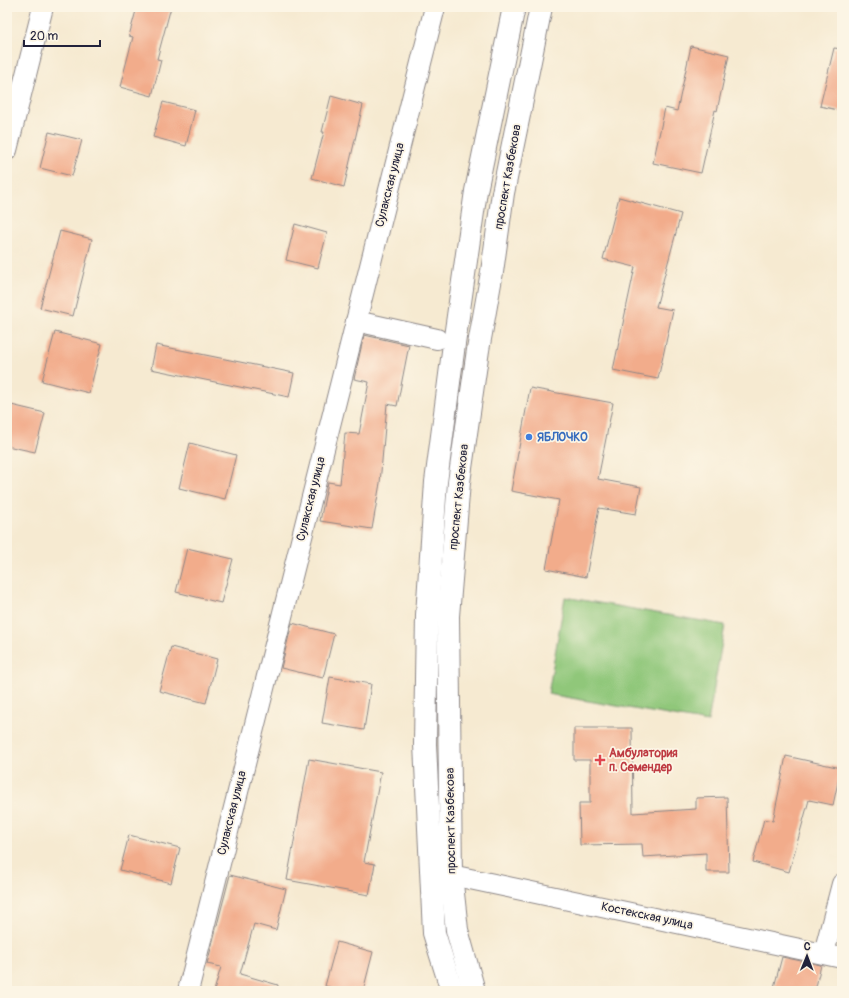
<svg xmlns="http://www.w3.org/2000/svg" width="849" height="998" viewBox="0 0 849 998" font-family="Pangolin,sans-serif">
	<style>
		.green { fill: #90c77a; stroke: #59745a }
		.building { fill: #f2ac8b }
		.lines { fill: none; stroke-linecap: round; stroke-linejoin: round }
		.street-casing { stroke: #8c8686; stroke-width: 22 }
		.highway-casing { stroke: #8c8686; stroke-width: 24 }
		.street { stroke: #fff; stroke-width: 20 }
		.highway { stroke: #fff; stroke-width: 22 }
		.shop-dot { fill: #3f7fe0; stroke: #fcf5e5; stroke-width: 1.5 }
		.health-dot { fill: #e0444e; stroke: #fcf5e5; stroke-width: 1.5 }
		.labels { text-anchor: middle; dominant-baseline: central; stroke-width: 3.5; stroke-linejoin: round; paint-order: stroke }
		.street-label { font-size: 12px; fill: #22223b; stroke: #fcf5e5 }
		.shop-label { font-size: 12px; font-weight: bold; fill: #366cbe; stroke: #fcf5e5; text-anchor: start }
		.health-label { font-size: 12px; font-weight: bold; fill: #be3a42; stroke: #fcf5e5; text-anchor: start }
	</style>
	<rect width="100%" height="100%" fill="#fcf5e5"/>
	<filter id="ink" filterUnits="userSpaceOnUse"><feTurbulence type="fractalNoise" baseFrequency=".025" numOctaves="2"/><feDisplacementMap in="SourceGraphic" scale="8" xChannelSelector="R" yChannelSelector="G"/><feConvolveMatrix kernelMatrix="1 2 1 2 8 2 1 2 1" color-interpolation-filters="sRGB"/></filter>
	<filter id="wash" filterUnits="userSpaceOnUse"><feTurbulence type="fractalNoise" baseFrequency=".012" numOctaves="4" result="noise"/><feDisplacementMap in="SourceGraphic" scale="16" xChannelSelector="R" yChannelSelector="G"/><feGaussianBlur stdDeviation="0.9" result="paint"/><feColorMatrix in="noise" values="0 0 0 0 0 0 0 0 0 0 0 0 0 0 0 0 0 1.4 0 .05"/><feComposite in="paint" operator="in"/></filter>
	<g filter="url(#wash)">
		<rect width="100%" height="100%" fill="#f6ead1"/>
		<path class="green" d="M 565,597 L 725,625 L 708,722 L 548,694 Z"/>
		<g id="blocks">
			<g class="building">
				<path d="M 137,7 L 171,7 L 157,59 L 161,60 L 152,96 L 120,87 L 133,37 L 129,36 Z"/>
				<path d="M 691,46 L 729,55 L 717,111 L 715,110 L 701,173 L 653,163 L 665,108 L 677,111 Z"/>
				<path d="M 834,48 L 842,49 L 842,111 L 820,106 Z"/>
				<path d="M 331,96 L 363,105 L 344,187 L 312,178 L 324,132 L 322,132 Z"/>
				<path d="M 163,102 L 195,110 L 186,146 L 153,137 Z"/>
				<path d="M 49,132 L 82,140 L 72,176 L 40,168 Z"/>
				<path d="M 619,197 L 681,214 L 656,307 L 673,310 L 658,379 L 613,370 L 635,267 L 603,259 Z"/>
				<path d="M 295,224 L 327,233 L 318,268 L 286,260 Z"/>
				<path d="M 60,231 L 92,239 L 73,316 L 40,308 Z"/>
				<path d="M 55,332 L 102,344 L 89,393 L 42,381 Z"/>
				<path d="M 364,335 L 409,345 L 397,406 L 387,404 L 380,483 L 372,529 L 320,521 L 328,482 L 340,484 L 345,433 L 359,434 L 369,382 L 354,379 Z"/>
				<path d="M 156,345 L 294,373 L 289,397 L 151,369 Z"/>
				<path d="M 530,388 L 613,403 L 598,479 L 641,487 L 636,514 L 599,508 L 586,577 L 546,569 L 559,500 L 511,491 Z"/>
				<path d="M 7,404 L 45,413 L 35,452 L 7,446 Z"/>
				<path d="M 190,443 L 236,455 L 225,499 L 179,488 Z"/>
				<path d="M 187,548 L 233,559 L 221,603 L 176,592 Z"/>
				<path d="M 292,623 L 334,634 L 323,678 L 281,668 Z"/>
				<path d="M 171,647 L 217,659 L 206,703 L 159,691 Z"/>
				<path d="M 330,677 L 371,684 L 364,730 L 322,723 Z"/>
				<path d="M 574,728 L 632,728 L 633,813 L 696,809 L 696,798 L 727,797 L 729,872 L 706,872 L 706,853 L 643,857 L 642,844 L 580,845 L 579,803 L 590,803 L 590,760 L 574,760 Z"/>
				<path d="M 786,756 L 841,768 L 833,805 L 809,800 L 789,872 L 753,862 L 764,819 L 773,821 Z"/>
				<path d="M 309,759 L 381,772 L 364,862 L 375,864 L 369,895 L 287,880 Z"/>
				<path d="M 129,835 L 180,848 L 171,883 L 120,870 Z"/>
				<path d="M 230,875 L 286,889 L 276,930 L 254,924 L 240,974 L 278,985 L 277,991 L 214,991 L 221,967 L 207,964 Z"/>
				<path d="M 337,942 L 373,952 L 363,991 L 345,991 L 325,986 Z"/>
				<path d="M 782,957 L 821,965 L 815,991 L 773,991 Z"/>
			</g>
		</g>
	</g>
	<g filter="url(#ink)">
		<use href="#blocks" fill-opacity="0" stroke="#8c8686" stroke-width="1"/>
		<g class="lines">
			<defs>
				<g id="street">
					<path d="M 7,150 L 43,7"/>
					<path d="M 356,321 L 437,339"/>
					<path d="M 451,875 L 842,958"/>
					<path d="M 824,953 L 842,884"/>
					<path d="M 188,991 L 435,7"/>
				</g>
				<g id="highway">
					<path d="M 452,991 L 434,933 L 425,744 L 427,615 L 436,482 L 454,344 L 476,191 L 514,7"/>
					<path d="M 474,991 L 457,930 L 451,875 L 448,616 L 459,482 L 478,350 L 492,272 L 503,193 L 541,7"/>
				</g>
			</defs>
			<use href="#street" class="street-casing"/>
			<use href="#highway" class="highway-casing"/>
			<use href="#street" class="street"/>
			<use href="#highway" class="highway"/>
		</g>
	</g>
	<circle class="shop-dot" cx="529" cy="437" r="4"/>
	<path class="health-dot" d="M598 754h4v4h4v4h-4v4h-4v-4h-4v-4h4z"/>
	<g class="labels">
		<g class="street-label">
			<text transform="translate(508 177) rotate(-80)">проспект Казбекова</text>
			<text transform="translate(390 185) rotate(-76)">Сулакская улица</text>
			<text transform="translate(459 497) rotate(-84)">проспект Казбекова</text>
			<text transform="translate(311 499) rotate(-76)">Сулакская улица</text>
			<text transform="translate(232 813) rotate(-76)">Сулакская улица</text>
			<text transform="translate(451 821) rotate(-91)">проспект Казбекова</text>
			<text transform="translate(647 916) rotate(12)">Костекская улица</text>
		</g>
		<g class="shop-label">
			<text x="537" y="437">ЯБЛОЧКО</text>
		</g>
		<g class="health-label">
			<text x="609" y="753">Амбулатория<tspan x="609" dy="14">п. Семендер</tspan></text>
		</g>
	</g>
	<rect width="849" height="998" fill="none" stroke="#fcf5e5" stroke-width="24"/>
	<g transform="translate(807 956) rotate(1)" stroke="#fcf5e5" stroke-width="3" paint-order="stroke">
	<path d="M0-3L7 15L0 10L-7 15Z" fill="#22223b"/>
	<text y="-6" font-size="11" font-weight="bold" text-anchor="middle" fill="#22223b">С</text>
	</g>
	<path d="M24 40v6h76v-6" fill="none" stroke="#22223b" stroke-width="2"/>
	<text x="30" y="40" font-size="12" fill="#22223b" stroke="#fcf5e5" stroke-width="3" paint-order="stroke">20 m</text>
</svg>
